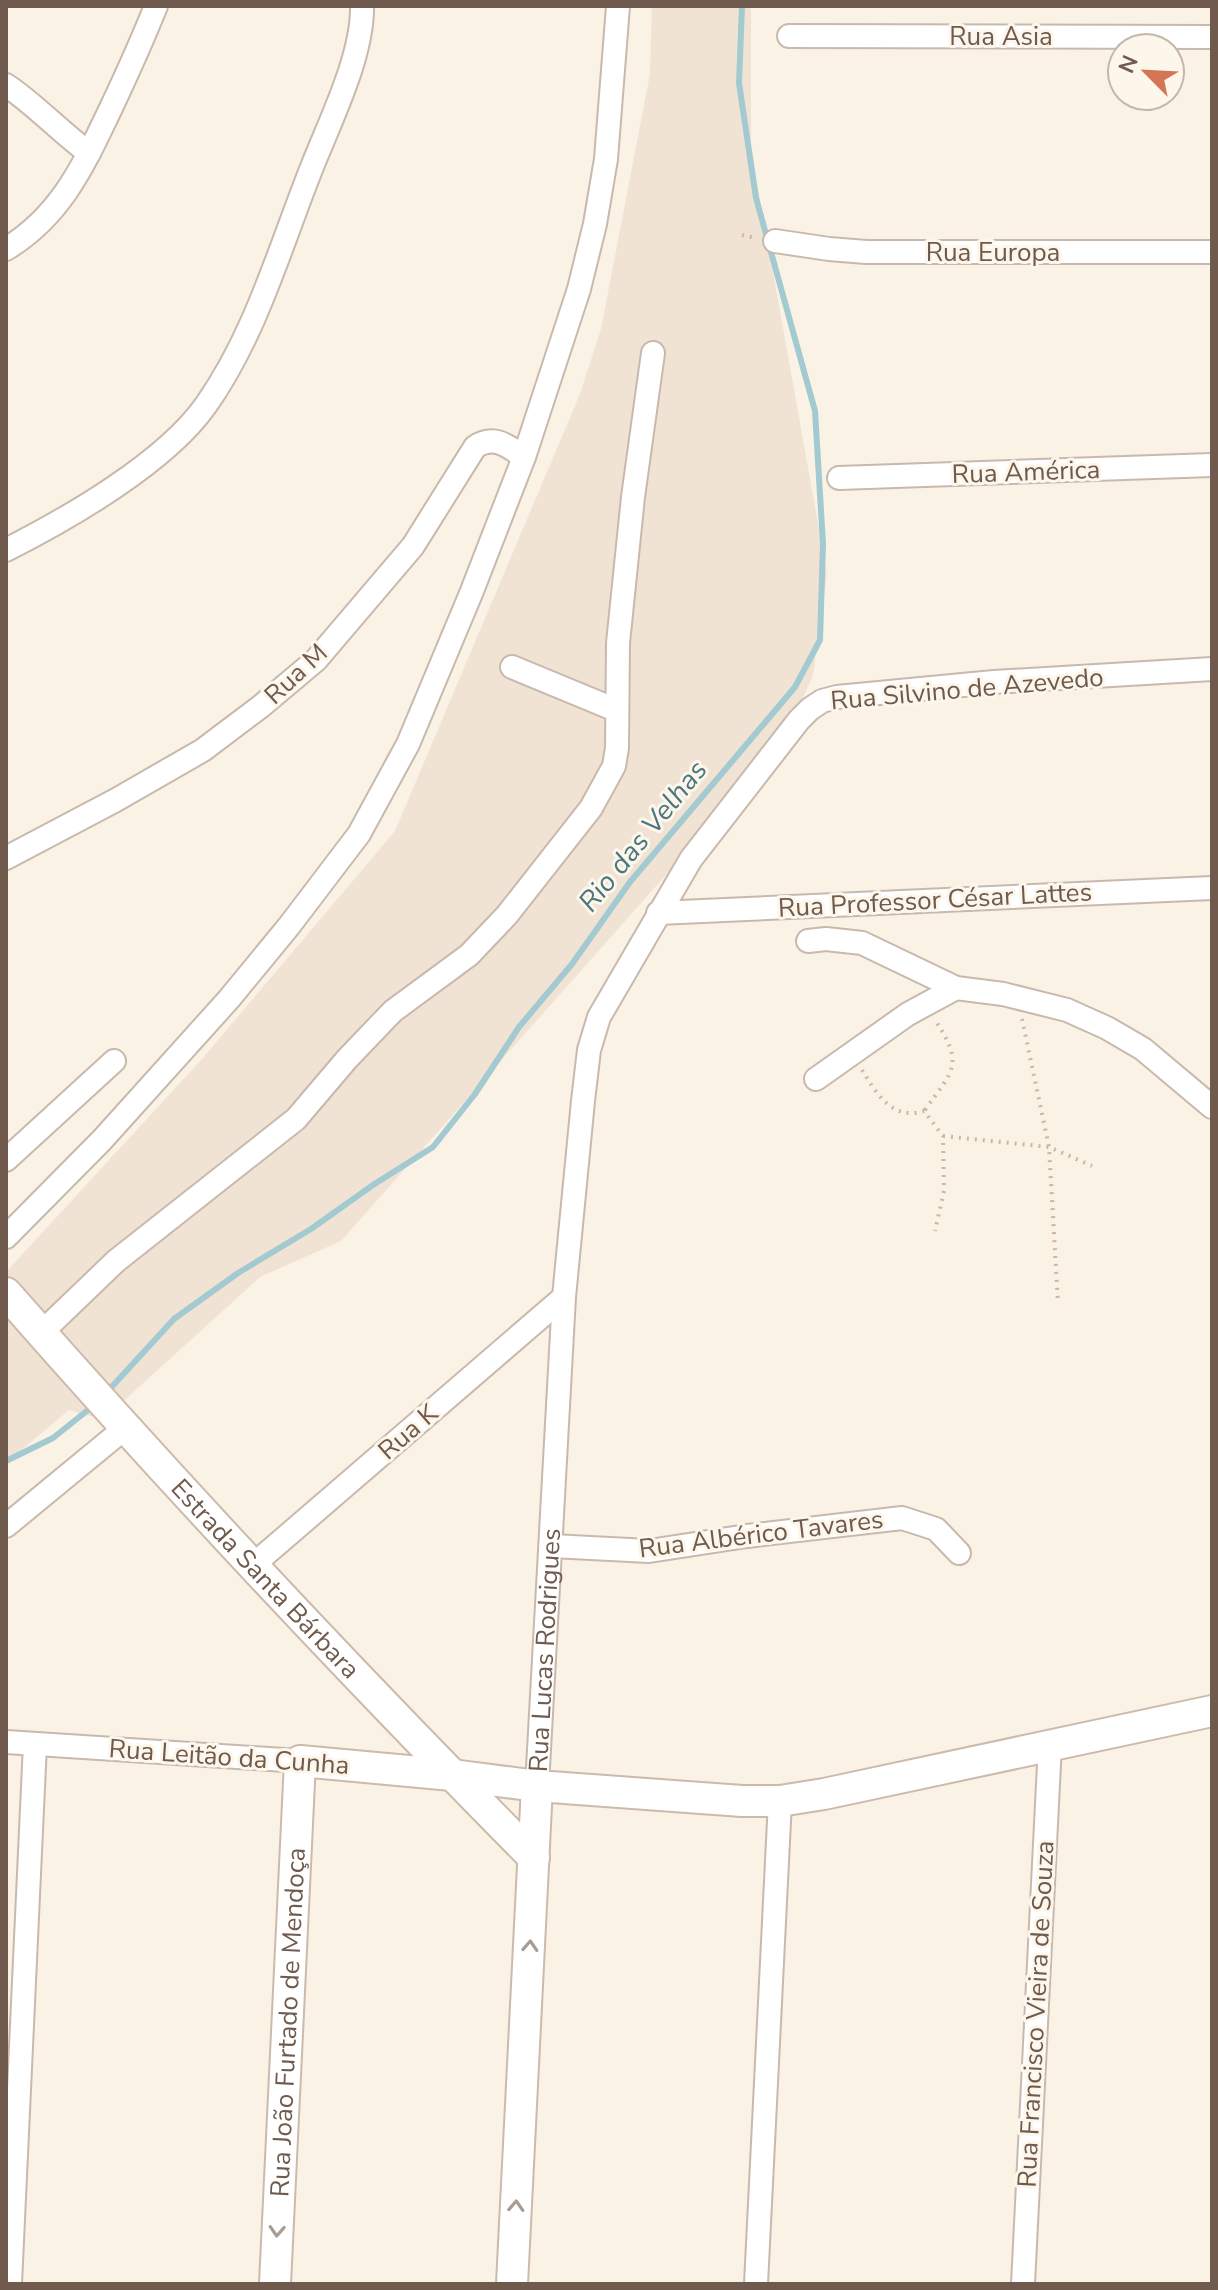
<svg xmlns="http://www.w3.org/2000/svg" width="1218" height="2290" viewBox="0 0 1218 2290" font-family="'Nunito Sans',sans-serif">
	<style>
		.residential { fill: #f0e3d4 }
		.lines { fill: none; stroke-linecap: round; stroke-linejoin: round }
		.stream { stroke: #a3c9d1; stroke-width: 6 }
		.street-casing { stroke: #c9b9ad; stroke-width: 26 }
		.secondary-casing { stroke: #ccbaab; stroke-width: 34 }
		.path { stroke: #d0b5a3; stroke-width: 4; stroke-dasharray: 2 6; stroke-linecap: butt }
		.street { stroke: #fff; stroke-width: 22 }
		.secondary { stroke: #fff; stroke-width: 30 }
		.oneway { stroke: #a99c94 }
		.labels { text-anchor: middle; dominant-baseline: central; stroke-width: 6; stroke-linejoin: round; paint-order: stroke }
		.street-label { font-size: 26px; fill: #6f5a4d; stroke: #fdf6eb }
		.water-label { font-size: 28px; font-style: italic; fill: #4a7680; stroke: #fdf6eb }
	</style>
	<rect width="100%" height="100%" fill="#f9f2e5"/>
	<path class="residential" d="M 652,6 L 751,6 L 751,149 L 827,574 L 813,675 L 783,743 L 341,1241 L 260,1277 L 118,1406 L 94,1417 L 69,1410 L 6,1463 L 6,1272 L 202,1059 L 395,831 L 580,394 L 601,329 L 650,74 Z"/>
	<g class="lines">
		<g class="stream">
			<path d="M 107,1392 L 174,1319 L 238,1273 L 311,1229 L 373,1185 L 433,1147 L 475,1094 L 519,1027 L 572,964 L 630,882 L 795,687 L 820,640 L 823,544 L 815,411 L 756,198 L 739,83 L 742,6"/>
			<path d="M 6,1461 L 53,1438 L 93,1406"/>
		</g>
		<defs>
			<g id="street">
				<path d="M 789,36 L 1212,37"/>
				<path d="M 6,85 C 36,105 60,132 89,153"/>
				<path d="M 775,241 L 829,249 L 866,252 L 1212,252"/>
				<path d="M 6,249 C 62,215 84,164 111,108 C 127,74 142,41 156,6"/>
				<path d="M 839,478 L 1212,465"/>
				<path d="M 6,550 C 69,518 165,463 206,405 C 256,334 280,247 312,167 C 330,121 363,56 362,6"/>
				<path d="M 512,667 L 616,710"/>
				<path d="M 6,858 L 116,800 L 203,750 L 260,707 L 316,660 L 413,546 L 475,447 C 494,434 508,446 524,457"/>
				<path d="M 658,913 L 1212,888"/>
				<path d="M 808,941 L 826,939 L 862,943 L 956,988 L 1003,994 L 1067,1010 L 1107,1028 L 1143,1049 L 1212,1107"/>
				<path d="M 816,1079 L 908,1014 L 956,988"/>
				<path d="M 6,1160 L 114,1061"/>
				<path d="M 6,1237 L 102,1140 L 229,999 L 289,926 L 359,834 L 408,744 L 472,591 L 524,457 L 579,289 L 595,224 L 606,159 L 618,6"/>
				<path d="M 41,1333 L 116,1261 L 296,1119 L 347,1059 L 393,1011 L 469,955 L 507,915 L 591,808 L 614,766 L 617,748 L 618,643 L 633,497 L 653,353"/>
				<path d="M 6,1526 L 125,1428"/>
				<path d="M 552,1546 L 649,1551 L 747,1536 L 902,1518 L 936,1529 L 959,1553"/>
				<path d="M 252,1566 L 564,1297"/>
				<path d="M 6,1742 L 300,1761"/>
				<path id="s1" d="M 537,1786 L 564,1297 L 583,1101 L 589,1050 L 599,1017 L 691,859 L 799,720 L 810,709 L 822,701 L 837,697 L 994,682 L 1212,669"/>
				<path d="M 10,2284 L 35,1744"/>
				<path d="M 756,2284 L 780,1801"/>
				<path d="M 1023,2284 L 1050,1744"/>
			</g>
			<g id="secondary">
				<path id="s2" d="M 6,1293 C 176,1487 353,1675 534,1858"/>
				<path id="s3" d="M 275,2284 L 300,1761 L 452,1775 L 537,1786 L 742,1801 L 780,1801 L 824,1794 L 1212,1711"/>
				<path d="M 512,2284 L 537,1786"/>
			</g>
		</defs>
		<use href="#street" class="street-casing"/>
		<use href="#secondary" class="secondary-casing"/>
		<g class="path">
			<path d="M 742,235 L 755,238"/>
			<path d="M 1022,1019 L 1049,1147 L 1058,1303"/>
			<path d="M 862,1070 C 877,1094 892,1121 924,1111 L 943,1136 L 944,1191 L 935,1231"/>
			<path d="M 925,1110 C 953,1070 965,1065 935,1020"/>
			<path d="M 943,1136 L 1049,1147 L 1092,1166"/>
		</g>
		<use href="#street" class="street"/>
		<use href="#secondary" class="secondary"/>
	</g>
	<defs><path id="oneway-chevron" d="M-2-3.5L2.5 0L-2 3.5" fill="none" stroke-width="1.6" stroke-linecap="round" stroke-linejoin="round" transform="scale(2)"/></defs>
	<g class="oneway">
		<use href="#oneway-chevron" transform="translate(530 1946) rotate(-87)"/>
		<use href="#oneway-chevron" transform="translate(516 2206) rotate(-87)"/>
		<use href="#oneway-chevron" transform="translate(277 2231) rotate(93)"/>
	</g>
	<g class="labels">
		<g class="street-label">
			<text x="1001" y="36">Rua Asia</text>
			<text x="993" y="252">Rua Europa</text>
			<text transform="translate(1026 472) rotate(-2)">Rua América</text>
			<text transform="translate(296 674) rotate(-43)">Rua M</text>
			<text transform="translate(967 689) rotate(-5)">Rua Silvino de Azevedo</text>
			<text transform="translate(935 900) rotate(-3)">Rua Professor César Lattes</text>
			<text transform="translate(408 1432) rotate(-41)">Rua K</text>
			<text transform="translate(761 1534) rotate(-7)">Rua Albérico Tavares</text>
			<text stroke="none"><textPath href="#s2" startOffset="386">Estrada Santa Bárbara</textPath></text>
			<text stroke="none"><textPath href="#s1" startOffset="136">Rua Lucas Rodrigues</textPath></text>
			<text transform="translate(229 1757) rotate(4)">Rua Leitão da Cunha</text>
			<text transform="translate(1036 2014) rotate(-87)">Rua Francisco Vieira de Souza</text>
			<text stroke="none"><textPath href="#s3" startOffset="262">Rua João Furtado de Mendoça</textPath></text>
		</g>
		<g class="water-label">
			<text transform="translate(643 836) rotate(-51)">Rio das Velhas</text>
		</g>
	</g>
	<rect width="1218" height="2290" fill="none" stroke="#6f5a4d" stroke-width="16"/>
	<g transform="translate(1146 72) rotate(294)"><circle r="38" fill="#fdf6eb" stroke="#c4b8ac" stroke-width="2"/>
	<path d="M0-6L14 30L0 20L-14 30Z" fill="#d57558"/>
	<text y="-12" font-size="22" font-weight="bold" text-anchor="middle" fill="#6f5a4d">N</text>
	</g>
</svg>
